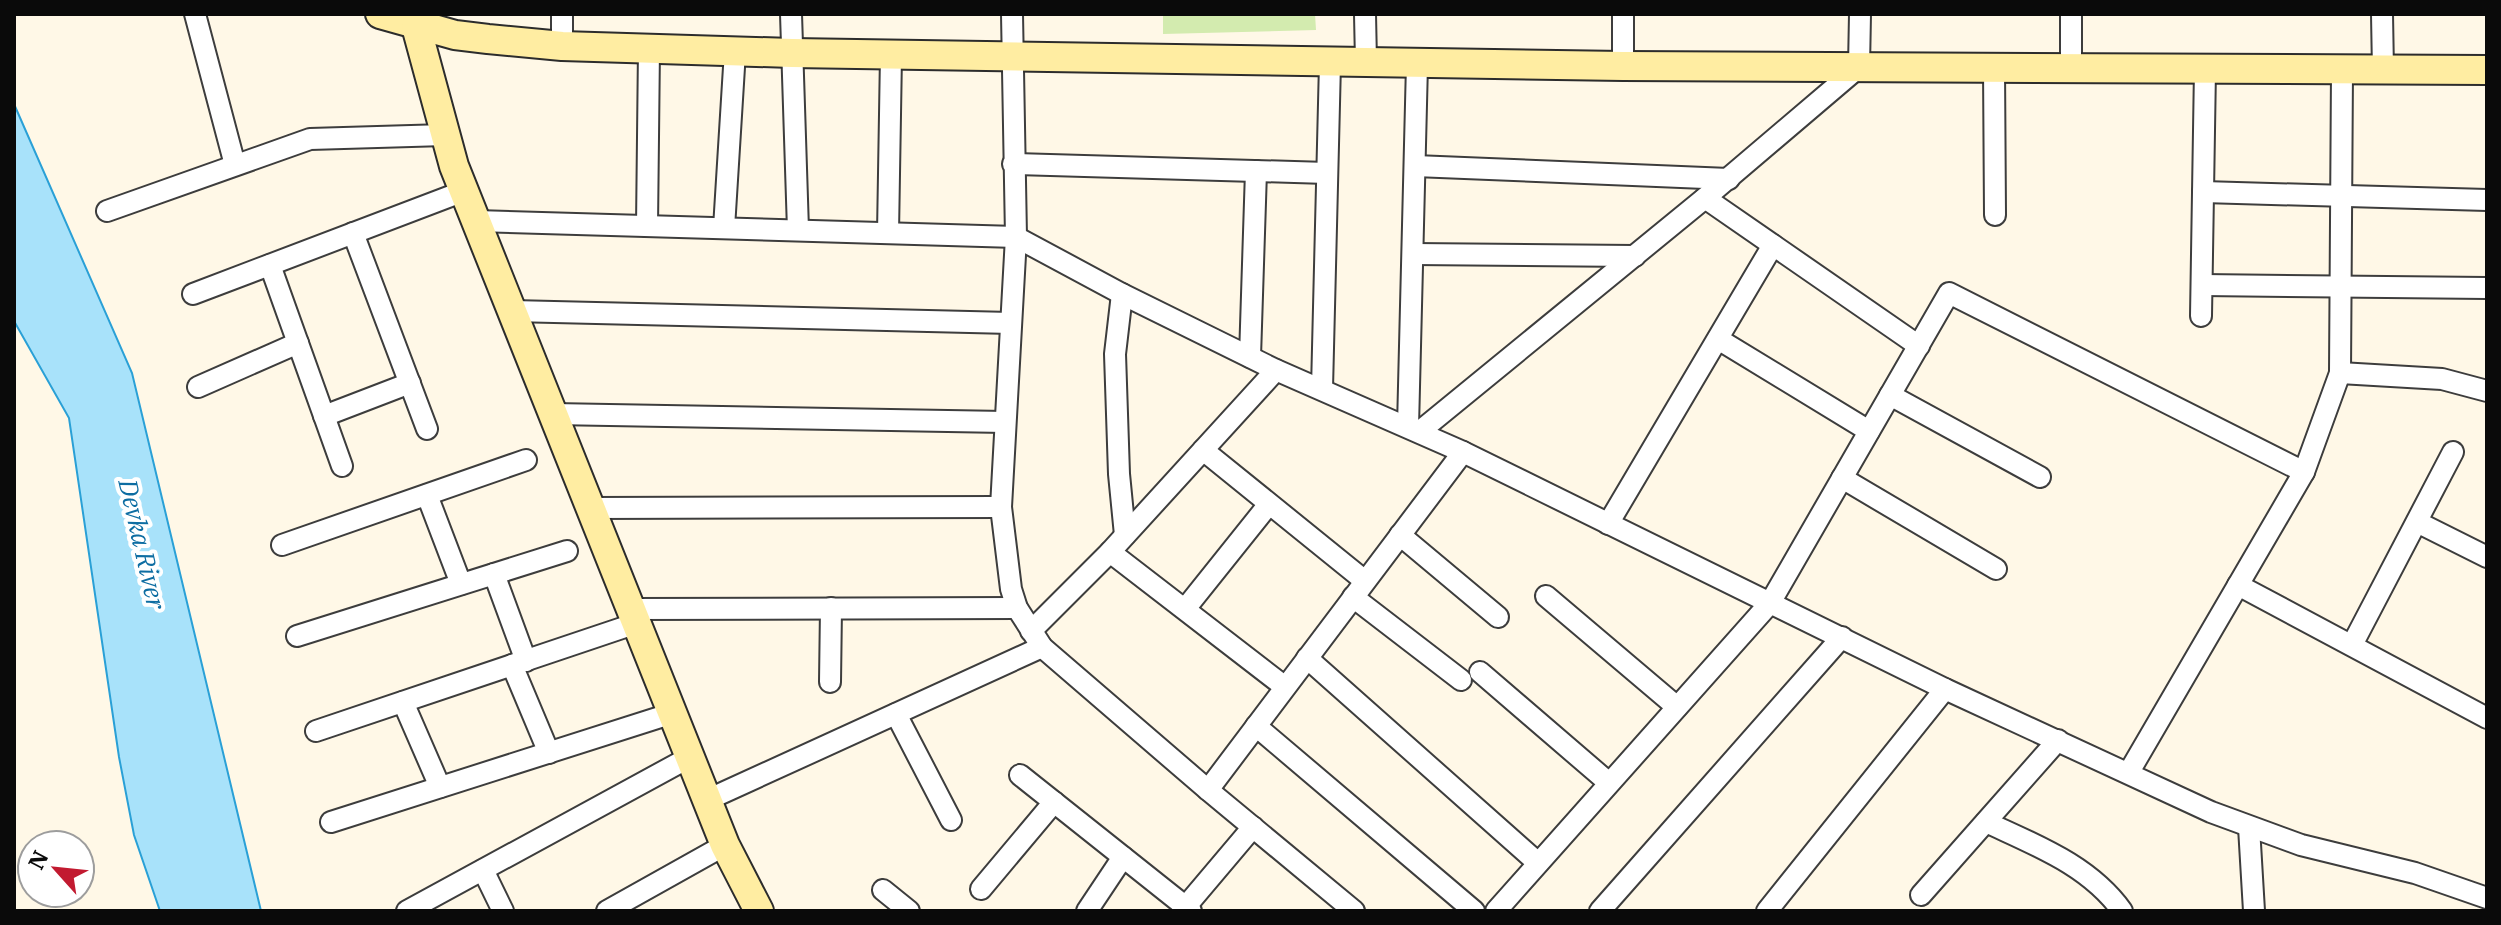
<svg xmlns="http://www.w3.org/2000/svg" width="2501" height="925" viewBox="0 0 2501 925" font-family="'IBM Plex Serif',serif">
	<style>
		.green { fill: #d3ebaf }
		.water { fill: #a8e2fa; stroke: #2aa0d6; stroke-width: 2 }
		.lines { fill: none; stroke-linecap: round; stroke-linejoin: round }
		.street-casing { stroke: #3d3d3d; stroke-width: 24 }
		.secondary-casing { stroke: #2c2c2c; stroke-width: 32 }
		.street { stroke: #fff; stroke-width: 20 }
		.secondary { stroke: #ffeda2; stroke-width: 28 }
		.labels { text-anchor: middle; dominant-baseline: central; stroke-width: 8; stroke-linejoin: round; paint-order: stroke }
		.water-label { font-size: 26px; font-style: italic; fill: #0d6da2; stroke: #fff }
	</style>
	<rect width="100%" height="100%" fill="#fff8e7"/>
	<path class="green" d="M 1163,14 L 1315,14 L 1316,30 L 1163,34 Z"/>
	<path class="water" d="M 14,104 L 132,373 L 261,911 L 160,911 L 134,835 L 119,757 L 69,418 L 14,321 Z"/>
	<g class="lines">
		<defs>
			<g id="street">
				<path d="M 195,14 L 235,165"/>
				<path d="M 562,14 L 562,46"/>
				<path d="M 791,14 L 798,230"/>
				<path d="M 1012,14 L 1016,237 L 1001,507 L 1011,589 L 1017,608 L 1042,647 L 1208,790 L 1354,911"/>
				<path d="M 1365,14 L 1366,62"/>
				<path d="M 2071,14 L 2071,67"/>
				<path d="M 2382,14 L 2383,71"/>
				<path d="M 1623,66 L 1623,14"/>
				<path d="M 1994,67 L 1995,215"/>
				<path d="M 1013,164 L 1327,173"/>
				<path d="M 1415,166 L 1729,179"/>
				<path d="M 2203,192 L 2487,200"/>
				<path d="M 1705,198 L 1919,346"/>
				<path d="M 107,211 L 310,139 L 445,135"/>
				<path d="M 476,221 L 1016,237 L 1122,294 L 1276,370 L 1463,452 L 1945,689 L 2211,812 L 2301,845 L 2415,873 L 2487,898"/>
				<path d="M 647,226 L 649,48"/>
				<path d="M 724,228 L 735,51"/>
				<path d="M 353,233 L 427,429"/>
				<path d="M 888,233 L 891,55"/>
				<path d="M 1413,254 L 1635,256"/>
				<path d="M 270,265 L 342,466"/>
				<path d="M 2202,285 L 2487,288"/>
				<path d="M 193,294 L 464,191"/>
				<path d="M 1122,294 L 1115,354 L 1119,474 L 1125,535"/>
				<path d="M 512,311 L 1011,323"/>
				<path d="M 2201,316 L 2205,69"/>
				<path d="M 1718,339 L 1869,431"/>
				<path d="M 1250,357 L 1256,171"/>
				<path d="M 2340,373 L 2442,379 L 2487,391"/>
				<path d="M 198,387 L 298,343"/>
				<path d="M 1322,389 L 1330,63"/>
				<path d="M 1890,395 L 2040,477"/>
				<path d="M 553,414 L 1005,422"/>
				<path d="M 324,416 L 410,383"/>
				<path d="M 1408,427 L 1417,64"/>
				<path d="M 1419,432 L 1705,198 L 1859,67 L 1860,14"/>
				<path d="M 1203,450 L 1365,581"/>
				<path d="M 1842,478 L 1996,569"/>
				<path d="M 427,495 L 461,584"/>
				<path d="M 591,508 L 1001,507"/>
				<path d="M 2417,522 L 2487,557"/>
				<path d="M 1608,524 L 1773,245"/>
				<path d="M 1400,535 L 1498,617"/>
				<path d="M 282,545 L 526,460"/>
				<path d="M 1110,552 L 1285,687"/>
				<path d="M 494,574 L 526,661"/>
				<path d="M 2238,585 L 2487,718"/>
				<path d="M 1546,596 L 1677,707"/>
				<path d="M 1353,597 L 1461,680"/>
				<path d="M 631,609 L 1017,608"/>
				<path d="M 1185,609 L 1269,504"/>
				<path d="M 1031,631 L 1110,552 L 1276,370"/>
				<path d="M 297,636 L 567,551"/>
				<path d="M 2352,645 L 2453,452"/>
				<path d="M 1307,658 L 1538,863"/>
				<path d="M 512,665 L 549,753"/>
				<path d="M 1480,672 L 1609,783"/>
				<path d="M 830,682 L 831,608"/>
				<path d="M 403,702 L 440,787"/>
				<path d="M 896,714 L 951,820"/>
				<path d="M 1256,726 L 1474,911"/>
				<path d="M 316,731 L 637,623"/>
				<path d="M 2129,772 L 2304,472 L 2340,373 L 2342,71"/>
				<path d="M 1020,775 L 1191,911"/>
				<path d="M 1208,790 L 1463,452"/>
				<path d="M 707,800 L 1042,647"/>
				<path d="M 331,822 L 673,713"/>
				<path d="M 1986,822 C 2035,845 2089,865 2122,911"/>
				<path d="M 2249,827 L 2254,911"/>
				<path d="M 483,870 L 503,911"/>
				<path d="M 981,889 L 1054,802"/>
				<path d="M 883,890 L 909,911"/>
				<path d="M 1921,895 L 2058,740"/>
				<path d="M 407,911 L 690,757"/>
				<path d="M 607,911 L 725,845"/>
				<path d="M 1087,911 L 1123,857"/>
				<path d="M 1182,911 L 1253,827"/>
				<path d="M 1496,911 L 1770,603 L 1949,293 L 2304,472"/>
				<path d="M 1600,911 L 1842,637"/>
				<path d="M 1767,911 L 1945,689"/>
			</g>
			<g id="secondary">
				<path d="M 380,14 L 455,35 L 488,39 L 562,46 L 792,53 L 1623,66 L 2487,70"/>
				<path d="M 416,26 L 454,166 L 725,845 L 759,911"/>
			</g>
		</defs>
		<use href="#street" class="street-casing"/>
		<use href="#secondary" class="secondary-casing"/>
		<use href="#street" class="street"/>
		<use href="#secondary" class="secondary"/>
	</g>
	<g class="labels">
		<g class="water-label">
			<text transform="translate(143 544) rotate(77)">Devka River</text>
		</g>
	</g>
	<rect width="2501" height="925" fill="none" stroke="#0a0a0a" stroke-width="32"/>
	<g transform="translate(56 869) rotate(297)"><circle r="38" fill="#ffffff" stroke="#9d9d9d" stroke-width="2"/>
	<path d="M0-6L14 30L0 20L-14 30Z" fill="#c21a30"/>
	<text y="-12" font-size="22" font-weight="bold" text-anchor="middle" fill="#0a0a0a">N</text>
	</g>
</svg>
